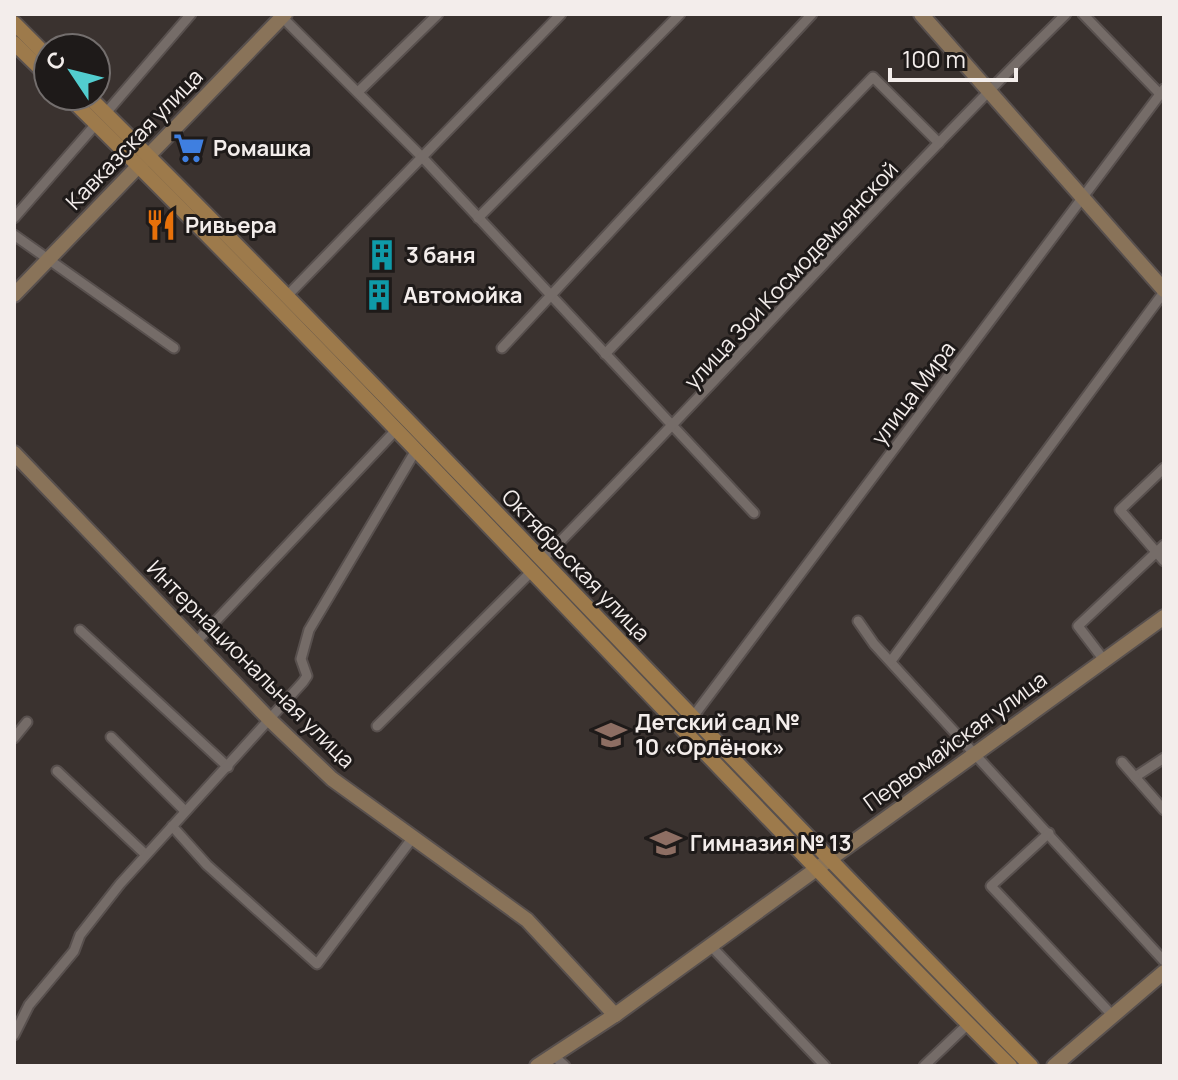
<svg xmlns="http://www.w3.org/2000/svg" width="1178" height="1080" viewBox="0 0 1178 1080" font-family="Manrope,sans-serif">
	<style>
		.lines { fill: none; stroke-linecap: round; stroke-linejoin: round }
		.street-casing { stroke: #58504e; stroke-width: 13 }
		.secondary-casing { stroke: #58504e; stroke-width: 18 }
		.primary-casing { stroke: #58504e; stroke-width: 18 }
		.street { stroke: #756c68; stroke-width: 9 }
		.secondary { stroke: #897359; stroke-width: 14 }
		.primary { stroke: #9d7a4b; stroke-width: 14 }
		.labels { text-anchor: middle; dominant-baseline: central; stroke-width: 6; stroke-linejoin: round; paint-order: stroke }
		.street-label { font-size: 22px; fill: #f3edeb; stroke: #1e1a19 }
		.poi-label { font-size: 22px; font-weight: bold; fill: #f3edeb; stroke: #1e1a19; text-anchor: start }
	</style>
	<rect width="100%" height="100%" fill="#3a322f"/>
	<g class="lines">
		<defs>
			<g id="street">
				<path d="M 279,14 L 422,157 L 754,513"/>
				<path d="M 1083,14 L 1160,94"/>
				<path d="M 358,92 L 438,14"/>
				<path d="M 105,114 L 191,14"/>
				<path d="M 14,218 L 96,124"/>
				<path d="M 478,218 L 680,14"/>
				<path d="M 14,235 L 174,348"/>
				<path d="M 287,296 L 561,14"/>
				<path d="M 502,348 L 812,14"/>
				<path d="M 605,354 L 873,77 L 939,143"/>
				<path d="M 1164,468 L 1120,510 L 1164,561"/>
				<path d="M 541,561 C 719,381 886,191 1066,14"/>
				<path d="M 858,621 L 874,644 L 1164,961"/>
				<path d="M 80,630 L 228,767"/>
				<path d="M 196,642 L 396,430"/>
				<path d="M 1104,660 L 1078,626 L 1164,545"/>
				<path d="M 891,661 L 1164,292"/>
				<path d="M 692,718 L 1164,89"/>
				<path d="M 377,726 L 532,571"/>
				<path d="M 111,737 L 185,811"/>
				<path d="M 14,738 L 27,722"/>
				<path d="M 1164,758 L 1135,777 L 1164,810"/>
				<path d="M 1122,762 L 1135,777"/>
				<path d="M 57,771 L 145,854"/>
				<path d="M 172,826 L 207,865 L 317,964 L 414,836"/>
				<path d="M 1049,833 L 991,886 L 1113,1016"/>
				<path d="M 710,945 L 825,1066"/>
				<path d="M 14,1035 L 29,1005 L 74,951 L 80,935 L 120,884 L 303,682 L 307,676 L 301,659 L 309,630 L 416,450"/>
				<path d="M 553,1055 L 565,1066"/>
				<path d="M 924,1066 L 968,1024"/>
			</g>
			<g id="secondary">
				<path d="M 921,14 L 1164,290"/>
				<path d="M 14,295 L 285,14"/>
				<path d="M 14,453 L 270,720 L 332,779 L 527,920 L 615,1015"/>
				<path d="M 537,1066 L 615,1015 L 1164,617"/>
				<path d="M 1054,1066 L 1164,972"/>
			</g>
			<g id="primary">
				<path d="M 14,23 L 48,57"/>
				<path d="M 14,43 L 48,76"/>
				<path d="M 68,96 C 389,412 692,747 1010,1066"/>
				<path d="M 88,96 C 408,413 715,745 1031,1066"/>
			</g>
		</defs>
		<use href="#street" class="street-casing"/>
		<use href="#secondary" class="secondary-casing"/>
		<use href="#primary" class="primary-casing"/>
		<use href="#street" class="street"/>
		<use href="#secondary" class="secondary"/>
		<use href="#primary" class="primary"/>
	</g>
	<defs>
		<symbol id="supermarket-bare" viewBox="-9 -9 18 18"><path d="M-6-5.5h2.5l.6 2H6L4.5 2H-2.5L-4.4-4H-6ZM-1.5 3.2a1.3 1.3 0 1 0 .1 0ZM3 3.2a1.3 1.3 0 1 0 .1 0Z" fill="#3f7fe0" stroke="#1e1a19" stroke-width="2.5" paint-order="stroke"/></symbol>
		<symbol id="restaurant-bare" viewBox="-9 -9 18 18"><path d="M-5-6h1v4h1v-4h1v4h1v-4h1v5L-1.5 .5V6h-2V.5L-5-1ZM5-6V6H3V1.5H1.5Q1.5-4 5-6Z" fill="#e8710a" stroke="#1e1a19" stroke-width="2.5" paint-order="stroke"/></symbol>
		<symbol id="building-bare" viewBox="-9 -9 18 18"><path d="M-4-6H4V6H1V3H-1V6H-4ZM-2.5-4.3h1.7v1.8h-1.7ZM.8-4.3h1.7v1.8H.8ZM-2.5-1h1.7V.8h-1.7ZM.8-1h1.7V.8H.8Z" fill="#0f9aa8" stroke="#1e1a19" stroke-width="2.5" paint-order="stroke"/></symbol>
		<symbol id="school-bare" viewBox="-9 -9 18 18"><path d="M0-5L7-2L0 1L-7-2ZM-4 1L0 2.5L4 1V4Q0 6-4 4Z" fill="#8d6e63" stroke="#1e1a19" stroke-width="2.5" paint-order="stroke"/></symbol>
	</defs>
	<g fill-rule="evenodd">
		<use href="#supermarket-bare" x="167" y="126" width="44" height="44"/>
		<use href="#restaurant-bare" x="139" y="203" width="44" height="44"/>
		<use href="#building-bare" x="360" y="233" width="44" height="44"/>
		<use href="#building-bare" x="357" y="273" width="44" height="44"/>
		<use href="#school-bare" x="589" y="713" width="44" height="44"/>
		<use href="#school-bare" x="644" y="821" width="44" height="44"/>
	</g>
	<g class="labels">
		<g class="street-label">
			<text transform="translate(134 139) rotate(-46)">Кавказская улица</text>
			<text transform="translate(791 275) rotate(-47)">улица Зои Космодемьянской</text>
			<text transform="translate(913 393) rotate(-53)">улица Мира</text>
			<text transform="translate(576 565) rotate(46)">Октябрьская улица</text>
			<text transform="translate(251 664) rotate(45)">Интернациональная улица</text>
			<text transform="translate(955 741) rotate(-36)">Первомайская улица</text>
		</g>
		<g class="poi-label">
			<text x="213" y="148">Ромашка</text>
			<text x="185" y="225">Ривьера</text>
			<text x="406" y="255">3 баня</text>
			<text x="403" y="295">Автомойка</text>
			<text x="635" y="722">Детский сад №<tspan x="635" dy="25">10 «Орлёнок»</tspan></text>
			<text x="690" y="843">Гимназия № 13</text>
		</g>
	</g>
	<rect width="1178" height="1080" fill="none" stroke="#f3edeb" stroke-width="32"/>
	<g transform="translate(72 72) rotate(305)"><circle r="38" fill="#1e1a19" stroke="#736e6d" stroke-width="2"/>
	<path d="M0-6L14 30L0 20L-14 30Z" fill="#52cdcf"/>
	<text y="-12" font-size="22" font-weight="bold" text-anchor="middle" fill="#f3edeb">С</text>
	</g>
	<path d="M890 68v12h126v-12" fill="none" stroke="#f3edeb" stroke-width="4"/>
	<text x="902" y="68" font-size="24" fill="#f3edeb" stroke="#1e1a19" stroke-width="6" paint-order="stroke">100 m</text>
</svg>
